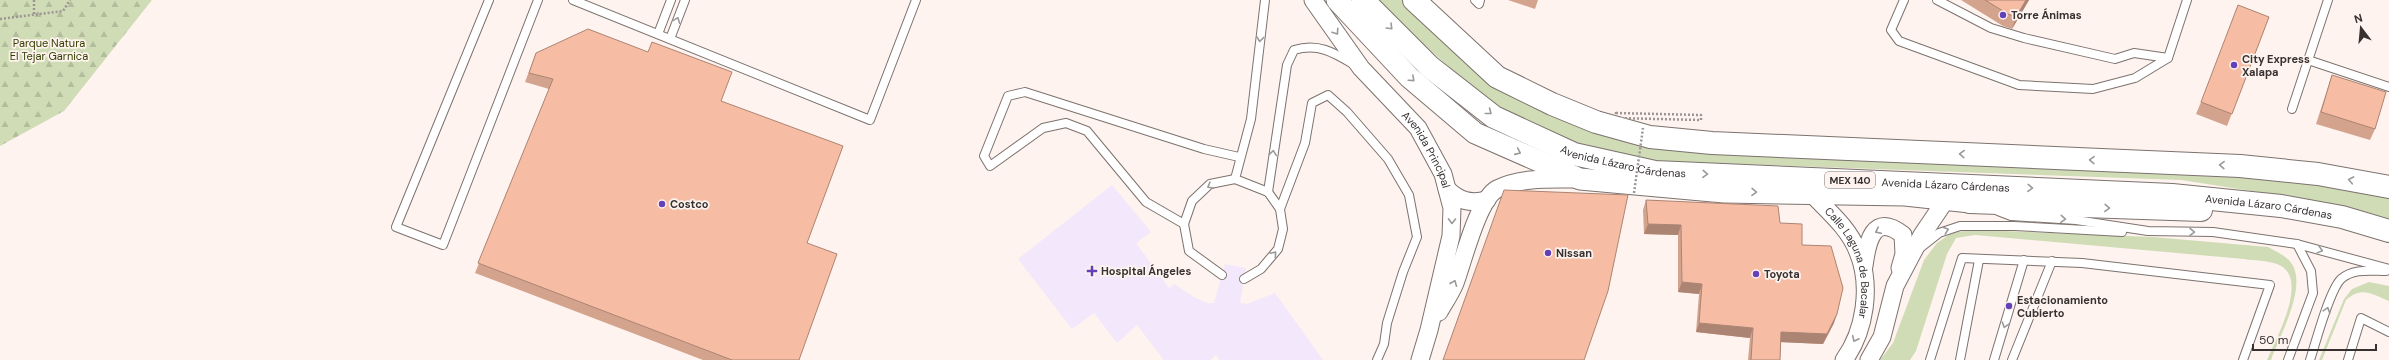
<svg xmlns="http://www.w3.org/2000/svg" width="2389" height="360" viewBox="0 0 2389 360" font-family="'DM Sans',sans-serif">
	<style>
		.medical { fill: #f3e7fb }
		.grass { fill: #d0dcb6 }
		.forest { fill: url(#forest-firs) }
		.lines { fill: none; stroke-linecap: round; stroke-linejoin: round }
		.service-casing { stroke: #7c726e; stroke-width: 10 }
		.minor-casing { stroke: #7c726e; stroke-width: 19 }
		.tertiary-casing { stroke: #7c726e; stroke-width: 23 }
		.trunk-casing { stroke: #7c726e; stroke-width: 24 }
		.path { stroke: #9d9592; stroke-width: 2.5; stroke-dasharray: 2 2; stroke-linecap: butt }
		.service { stroke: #fff; stroke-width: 8 }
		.minor { stroke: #fff; stroke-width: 17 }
		.tertiary { stroke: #fff; stroke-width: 21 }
		.trunk { stroke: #fff; stroke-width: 22 }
		.path-bridge { stroke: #9d9592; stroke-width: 2.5; stroke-dasharray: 2 2; stroke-linecap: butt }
		.wall { fill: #d4a38d }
		.shaded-wall { fill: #ac8473 }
		.building { fill: #f6bda4; stroke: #ac8473 }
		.oneway { stroke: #9b9898 }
		.poi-dot { fill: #6440b8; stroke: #fef3ee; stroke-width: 1.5 }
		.labels { text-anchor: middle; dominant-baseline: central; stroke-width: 3.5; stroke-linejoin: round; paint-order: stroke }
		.shield { fill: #fef3ee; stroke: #736c6a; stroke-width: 1 }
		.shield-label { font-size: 10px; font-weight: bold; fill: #373231 }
		.poi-label { font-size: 11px; font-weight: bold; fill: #373231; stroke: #fef3ee; text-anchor: start }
		.park-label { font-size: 11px; fill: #323e00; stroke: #fef3ee }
		.street-label { font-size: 11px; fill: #373231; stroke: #fef3ee }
	</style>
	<defs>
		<pattern id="forest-firs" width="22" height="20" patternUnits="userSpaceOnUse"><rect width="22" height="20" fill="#d0dcb6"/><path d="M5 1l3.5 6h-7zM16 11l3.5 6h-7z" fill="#b3bd9d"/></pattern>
	</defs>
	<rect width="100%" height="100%" fill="#fef3ee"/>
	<path class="medical" d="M 1112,185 L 1151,232 L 1136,243 L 1169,288 L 1174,284 L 1194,297 L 1207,303 L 1214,303 L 1225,264 L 1246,268 L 1240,303 L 1247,304 L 1275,293 L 1323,360 L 1220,360 L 1216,355 L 1210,360 L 1164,360 L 1137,325 L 1117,343 L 1094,313 L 1072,329 L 1018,259 Z"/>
	<g class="grass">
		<path d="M 1373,0 L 1406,0 L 1423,16 L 1586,126 L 2243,169 L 2389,191 L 2389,229 L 2344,214 L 2258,192 L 2181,180 L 1653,161 L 1576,149 L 1497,109 Z"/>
		<path d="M 1979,230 L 2153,237 L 2268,247 C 2277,252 2290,257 2294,268 C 2304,293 2280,335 2271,360 L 2267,360 C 2276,339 2308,281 2281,266 C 2271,260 2255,261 2244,259 L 1975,235 L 1956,238 L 1947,254 L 1916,351 L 1910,360 L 1880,360 L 1893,343 L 1924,260 L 1937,243 L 1953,232 Z"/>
		<path d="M 2369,282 L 2389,286 L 2389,301 C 2371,294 2362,286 2346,300 L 2322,360 L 2319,360 L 2344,299 L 2352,289 Z"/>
	</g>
	<path class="forest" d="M 0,0 L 152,0 L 64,111 L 0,146 Z"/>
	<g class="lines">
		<defs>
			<g id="service">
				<path d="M 489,0 L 396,227 L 443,245 L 538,0"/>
				<path d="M 573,0 L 870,120 L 916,0"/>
				<path d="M 1475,0 L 1479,4 L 1480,0"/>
				<path d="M 1904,0 L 1891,30 L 1899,41 L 2019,85 L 2093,89 L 2135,78 L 2168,58 L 2187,0"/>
				<path d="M 1937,0 L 1991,28 L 2024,38 L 2115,59 L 2134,53 L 2168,58"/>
				<path d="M 658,34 L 671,0"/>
				<path d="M 670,39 L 685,0"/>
				<path d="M 2308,60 L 2389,87"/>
				<path d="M 2292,109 L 2328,0"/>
				<path d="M 1235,179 L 1251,119 L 1265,0"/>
				<path d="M 1268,192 L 1287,65 L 1294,50 C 1318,43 1333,52 1353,64"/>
				<path d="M 1280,209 L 1305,143 L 1312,103 L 1328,95 L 1347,112 L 1388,159 L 1409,195 L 1417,237 L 1403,272 L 1387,323 L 1384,344 L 1377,360"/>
				<path d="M 1998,211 L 2011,216 L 2076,220 L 2148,231 L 2213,232 L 2297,244 L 2389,269"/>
				<path d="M 1184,224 L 1146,202 L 1087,131 L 1066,123 L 1043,128 L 990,166 L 984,156 L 1008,96 L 1025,92 L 1204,149 L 1239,157"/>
				<path d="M 1920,248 L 1939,233 L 1960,226 L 2014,226 L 2122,232"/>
				<path d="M 1222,275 L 1189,251 L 1184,224 L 1192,201 L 1210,184 L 1235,179 L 1268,192 L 1280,209 L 1283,229 L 1278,249 L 1261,269 L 1244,279"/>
				<path d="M 1930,360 L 1962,258 L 2082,263 L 2270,285 L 2243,360"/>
				<path d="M 1960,360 L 1979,260"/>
				<path d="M 1994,360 L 2024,260"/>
				<path d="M 2012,360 L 2052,261"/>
				<path d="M 2288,360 L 2313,293 L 2311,271 L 2297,244"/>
				<path d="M 2310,360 C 2316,342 2329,291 2341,279 C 2353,268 2371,271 2386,271"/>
				<path d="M 2348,360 L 2361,318 L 2389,332"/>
			</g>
			<g id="minor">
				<path id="s1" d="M 1313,0 L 1361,68 L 1418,128 L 1443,174 L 1452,208 L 1451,236 L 1429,330 L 1420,360"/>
				<path d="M 1447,189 C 1459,201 1470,204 1487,200"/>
				<path id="s2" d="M 1811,193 C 1828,211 1849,228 1858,252 C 1872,286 1865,331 1844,360"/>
				<path d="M 1864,266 C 1867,243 1873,211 1903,235 L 1904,254 L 1900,268"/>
				<path d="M 1439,312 C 1444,303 1451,293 1455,283 C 1463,262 1478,199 1497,189 C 1521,177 1551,179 1578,179"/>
				<path d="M 1869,360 L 1882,337 L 1895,286 L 1922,235 L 1945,201"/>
			</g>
			<path id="tertiary" d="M 1337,0 L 1409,77 L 1475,133 L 1580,179 L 1724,192 L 1905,195 L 1970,202"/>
			<g id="trunk">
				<path id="s3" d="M 1363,0 L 1430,67 L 1494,117 L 1574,154 L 1655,172 L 2172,195 L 2281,206 L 2342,217 L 2389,231"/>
				<path d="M 1414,0 L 1497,77 L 1552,104 L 1596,122 L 1650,137 L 1712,143 L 2240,166 L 2318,174 L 2389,187"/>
				<path d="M 1970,202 L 2201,210"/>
			</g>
		</defs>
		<use href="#service" class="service-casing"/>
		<use href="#minor" class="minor-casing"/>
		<use href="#tertiary" class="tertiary-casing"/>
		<use href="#trunk" class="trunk-casing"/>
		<g class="path">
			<path d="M 34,14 L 34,0"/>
			<path d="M 0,19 L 63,11 L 70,0"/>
			<path d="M 1616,113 L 1701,115 L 1701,120 L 1615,118 Z"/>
		</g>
		<use href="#service" class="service"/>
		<use href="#minor" class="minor"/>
		<use href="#tertiary" class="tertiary"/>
		<use href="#trunk" class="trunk"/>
		<path class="path-bridge" d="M 1634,193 L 1643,128"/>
	</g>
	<g class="wall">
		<path d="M 1508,0 L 1538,0 L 1535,9 Z"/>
		<path d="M 1961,0 L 2029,0 L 2012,29 L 2003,26 Z"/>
		<path d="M 2269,17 L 2227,126 L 2196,114 L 2201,102 Z"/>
		<path d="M 536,53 L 721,101 L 807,243 L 799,360 L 703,360 L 475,273 L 549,89 L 525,82 Z"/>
		<path d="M 2332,75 L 2375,129 L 2370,140 L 2316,124 Z"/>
		<path d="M 1646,200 L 1780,223 L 1802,245 L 1834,323 L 1823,344 L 1781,342 L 1780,360 L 1748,360 L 1750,338 L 1696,332 L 1699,294 L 1678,292 L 1678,235 L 1644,234 L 1643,210 Z"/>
	</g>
	<g class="shaded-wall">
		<path d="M 2026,0 L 2029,0 L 2012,29 L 2016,17 Z"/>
		<path d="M 1648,224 L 1681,225 L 1678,235 L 1644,234 Z"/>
		<path d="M 1682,282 L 1702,284 L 1699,294 L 1678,292 Z"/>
		<path d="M 1837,314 L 1834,323 L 1823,344 L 1778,342 L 1781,332 Z"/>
		<path d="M 1699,323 L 1753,328 L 1750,338 L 1696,332 Z"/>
	</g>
	<g class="building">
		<path d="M 1985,0 L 2026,0 L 2016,17 L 2008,14 Z"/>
		<path d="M 2238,5 L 2269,17 L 2232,114 L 2201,102 Z"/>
		<path d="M 588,29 L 648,52 L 652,42 L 732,72 L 721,101 L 843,146 L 807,243 L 837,254 L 799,360 L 732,360 L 478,263 L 553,79 L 529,73 L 536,53 Z"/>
		<path d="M 2332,75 L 2386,92 L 2375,129 L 2321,112 Z"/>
		<path d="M 1504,190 L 1628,195 L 1608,291 L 1584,360 L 1443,360 Z"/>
		<path d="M 1646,200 L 1778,206 L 1780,223 L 1802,224 L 1802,245 L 1831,246 L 1843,288 L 1837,314 L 1827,334 L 1781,332 L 1780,360 L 1751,360 L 1753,328 L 1699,323 L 1702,284 L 1682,282 L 1681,225 L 1648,224 Z"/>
	</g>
	<defs><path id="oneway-chevron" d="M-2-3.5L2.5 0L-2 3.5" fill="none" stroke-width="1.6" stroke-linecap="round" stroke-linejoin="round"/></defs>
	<g class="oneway">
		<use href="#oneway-chevron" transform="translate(677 20) rotate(-69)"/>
		<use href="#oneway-chevron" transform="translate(1390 27) rotate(45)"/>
		<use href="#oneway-chevron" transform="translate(1336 32) rotate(56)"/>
		<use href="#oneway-chevron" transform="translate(1260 39) rotate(97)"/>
		<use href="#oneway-chevron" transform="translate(1412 79) rotate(42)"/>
		<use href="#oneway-chevron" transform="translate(1489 112) rotate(38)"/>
		<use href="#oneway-chevron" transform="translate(1518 152) rotate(24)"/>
		<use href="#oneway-chevron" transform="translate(1273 153) rotate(-82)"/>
		<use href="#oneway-chevron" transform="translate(1962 154) rotate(-178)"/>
		<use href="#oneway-chevron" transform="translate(2092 160) rotate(-178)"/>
		<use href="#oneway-chevron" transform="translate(2222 165) rotate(-178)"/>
		<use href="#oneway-chevron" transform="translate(1705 174) rotate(3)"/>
		<use href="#oneway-chevron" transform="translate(2351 180) rotate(-169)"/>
		<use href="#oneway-chevron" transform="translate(1210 186) rotate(150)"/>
		<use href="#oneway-chevron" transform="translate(2030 188) rotate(3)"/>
		<use href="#oneway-chevron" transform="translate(1754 192) rotate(1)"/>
		<use href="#oneway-chevron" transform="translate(2107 208) rotate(2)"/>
		<use href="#oneway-chevron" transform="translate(2063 219) rotate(4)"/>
		<use href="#oneway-chevron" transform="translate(1452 221) rotate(91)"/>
		<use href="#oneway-chevron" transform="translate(1946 230) rotate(-19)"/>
		<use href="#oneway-chevron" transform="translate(1878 231) rotate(153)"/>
		<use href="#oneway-chevron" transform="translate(2192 232) rotate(1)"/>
		<use href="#oneway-chevron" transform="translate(2320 250) rotate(15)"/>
		<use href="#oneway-chevron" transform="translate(1274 254) rotate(-49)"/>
		<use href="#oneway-chevron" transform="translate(1454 283) rotate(-68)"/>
		<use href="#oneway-chevron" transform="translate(2327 310) rotate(-72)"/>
		<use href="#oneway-chevron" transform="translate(2005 325) rotate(107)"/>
		<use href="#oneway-chevron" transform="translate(1855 339) rotate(116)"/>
	</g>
	<g class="poi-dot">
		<circle cx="2003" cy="15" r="4"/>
		<circle cx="2234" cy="65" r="4"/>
		<circle cx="662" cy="204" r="4"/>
		<circle cx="1548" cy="253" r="4"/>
		<path d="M1090 265h4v4h4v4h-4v4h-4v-4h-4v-4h4z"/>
		<circle cx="1756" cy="274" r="4"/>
		<circle cx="2009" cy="306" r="4"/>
	</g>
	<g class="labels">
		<rect class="shield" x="1825" y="172" width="50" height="16" rx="3"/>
		<g class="shield-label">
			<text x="1850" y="180">MEX 140</text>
		</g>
		<g class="poi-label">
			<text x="2011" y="15">Torre Ánimas</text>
			<text x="2242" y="59">City Express<tspan x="2242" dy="13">Xalapa</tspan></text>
			<text x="670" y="204">Costco</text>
			<text x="1556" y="253">Nissan</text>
			<text x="1101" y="271">Hospital Ángeles</text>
			<text x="1764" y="274">Toyota</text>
			<text x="2017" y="300">Estacionamiento<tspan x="2017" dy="13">Cubierto</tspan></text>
		</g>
		<g class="park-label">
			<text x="49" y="43">Parque Natura<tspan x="49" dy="13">El Tejar Garnica</tspan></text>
		</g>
		<g class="street-label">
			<text stroke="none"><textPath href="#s1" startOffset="189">Avenida Principal</textPath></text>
			<text stroke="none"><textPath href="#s3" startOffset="314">Avenida Lázaro Cárdenas</textPath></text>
			<text stroke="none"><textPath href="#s3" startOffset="638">Avenida Lázaro Cárdenas</textPath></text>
			<text stroke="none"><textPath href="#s3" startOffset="962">Avenida Lázaro Cárdenas</textPath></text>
			<text stroke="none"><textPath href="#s2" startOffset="83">Calle Laguna de Bacalar</textPath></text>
		</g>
	</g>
	<g transform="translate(2361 28) rotate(344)" stroke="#fef3ee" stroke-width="3" paint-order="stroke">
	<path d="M0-3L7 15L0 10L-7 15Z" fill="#373231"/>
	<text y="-6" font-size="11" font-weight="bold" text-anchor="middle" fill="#373231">N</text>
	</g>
	<path d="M2253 344v6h123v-6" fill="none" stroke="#373231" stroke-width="2"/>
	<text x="2259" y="344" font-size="12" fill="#373231" stroke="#fef3ee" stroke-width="3" paint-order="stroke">50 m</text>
</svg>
